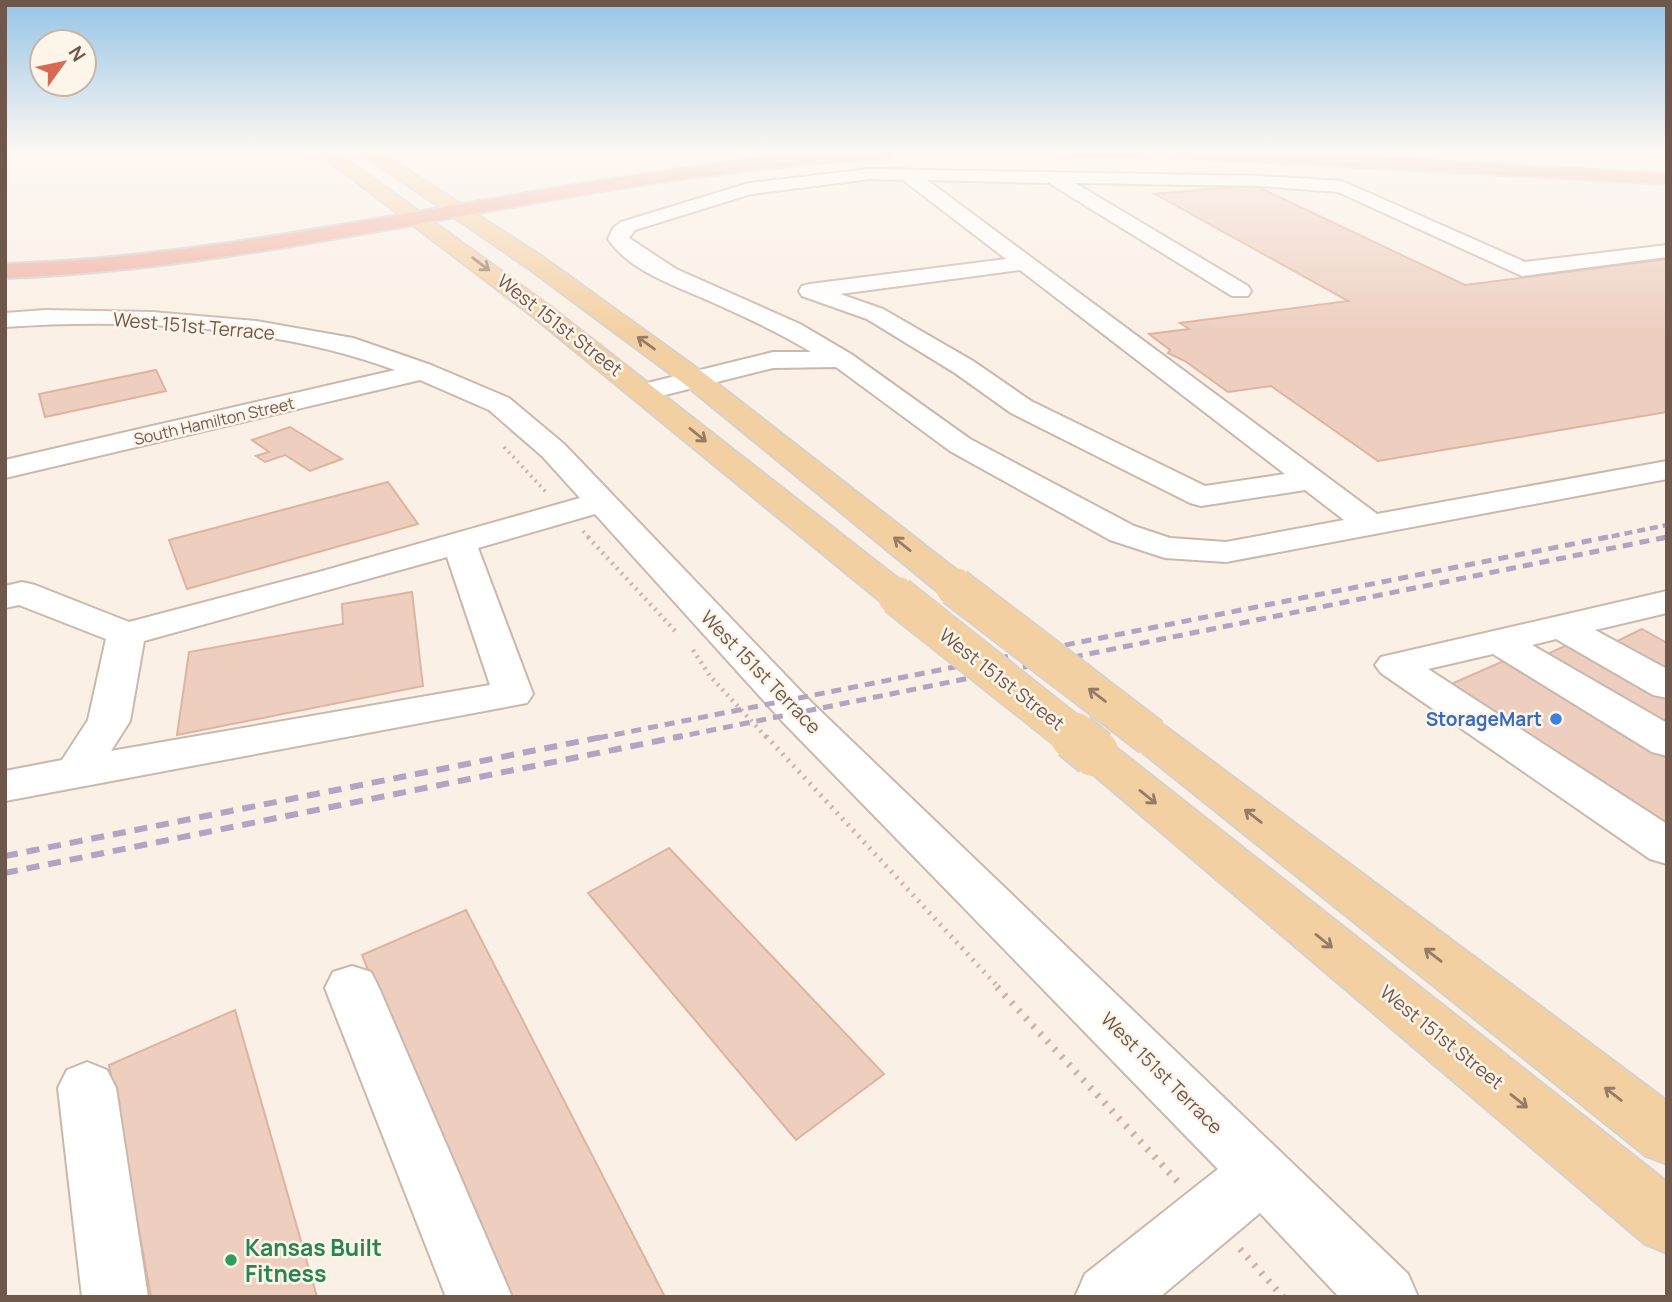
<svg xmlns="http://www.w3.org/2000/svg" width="1672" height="1302" viewBox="0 0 1672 1302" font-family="Manrope,sans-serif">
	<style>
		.building { fill: #edcebf; stroke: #deb4a0; stroke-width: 2 }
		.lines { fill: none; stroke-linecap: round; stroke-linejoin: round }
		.minor-casing { stroke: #cab8ac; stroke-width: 4 }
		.major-casing { stroke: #d7d0cd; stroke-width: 4 }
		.highway-casing { stroke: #d7d0cd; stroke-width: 4 }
		.path-far3 { stroke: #d2b1a2; stroke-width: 3.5; stroke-dasharray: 2 4.5; stroke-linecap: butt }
		.path-far2 { stroke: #d2b1a2; stroke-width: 4.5; stroke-dasharray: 2 5; stroke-linecap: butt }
		.path-far1 { stroke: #d2b1a2; stroke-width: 5; stroke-dasharray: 2 6; stroke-linecap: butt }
		.path { stroke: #d2b1a2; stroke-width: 7; stroke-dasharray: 2.5 8; stroke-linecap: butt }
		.minor { fill: #fff; fill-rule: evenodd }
		.major { fill: #f3d0a2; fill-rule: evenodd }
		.highway { fill: #efb0a1; fill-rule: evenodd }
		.rail-far2 { stroke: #b2a4c2; stroke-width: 4.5; stroke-dasharray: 8 5; stroke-linecap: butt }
		.rail-far1 { stroke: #b2a4c2; stroke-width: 5; stroke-dasharray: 10 7; stroke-linecap: butt }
		.rail { stroke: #b2a4c2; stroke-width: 6; stroke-dasharray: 13 9; stroke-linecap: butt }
		.major-bridge-far1-casing { stroke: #d7d0cd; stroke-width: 41; stroke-linecap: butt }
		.major-bridge-casing { stroke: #d7d0cd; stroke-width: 51; stroke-linecap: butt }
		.major-bridge-far1 { stroke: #f3d0a2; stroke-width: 38 }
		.major-bridge { stroke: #f3d0a2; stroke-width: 47 }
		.oneway { stroke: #977b66 }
		.shop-dot { fill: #3f7fe0; stroke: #fdf5ea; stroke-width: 2.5 }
		.leisure-dot { fill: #2e9e5b; stroke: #fdf5ea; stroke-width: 2.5 }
		.labels { text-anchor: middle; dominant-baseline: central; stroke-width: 5; stroke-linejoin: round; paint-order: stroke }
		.far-street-label { font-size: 16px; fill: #70574c; stroke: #fdf5ea }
		.street-label { font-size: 19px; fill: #70574c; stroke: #fdf5ea }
		.shop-label { font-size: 19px; font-weight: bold; fill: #366cbe; stroke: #fdf5ea; text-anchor: end }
		.near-leisure-label { font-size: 23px; font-weight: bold; fill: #27864d; stroke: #fdf5ea; text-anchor: start }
	</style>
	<rect width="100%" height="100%" fill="#faf0e5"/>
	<g class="building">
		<path d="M 1254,185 L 1465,285 L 1667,259 L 1667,412 L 1378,461 L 1271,386 L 1228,392 L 1185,361 L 1168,353 L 1170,350 L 1149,334 L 1189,329 L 1180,323 L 1348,301 L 1155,194 Z"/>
		<path d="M 156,370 L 166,391 L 45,417 L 39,394 Z"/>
		<path d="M 290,427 L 342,459 L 310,471 L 285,455 L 265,462 L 256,456 L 269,452 L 252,440 Z"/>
		<path d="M 388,482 L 418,524 L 187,589 L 169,540 Z"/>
		<path d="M 412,592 L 423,686 L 177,735 L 189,652 L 343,624 L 342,604 Z"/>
		<path d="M 1642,629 L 1667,643 L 1667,674 L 1611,644 Z"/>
		<path d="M 1571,643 L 1667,697 L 1667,728 L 1543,656 Z"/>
		<path d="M 1508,659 L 1667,754 L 1667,825 L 1449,685 Z"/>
		<path d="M 669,848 L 884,1074 L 796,1140 L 588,893 Z"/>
		<path d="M 466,910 L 665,1297 L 501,1297 L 362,955 Z"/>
		<path d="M 235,1010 L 317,1297 L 151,1297 L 109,1065 Z"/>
	</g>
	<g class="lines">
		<defs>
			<g id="minor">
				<path d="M 870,169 L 1260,176 L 1342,181 L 1525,262 L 1667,245 L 1667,257 L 1522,276 L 1338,192 L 1260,186 L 1075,183 L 1248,286 L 1251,291 L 1248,296 L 1232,296 L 1049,183 L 927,180 L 1377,514 L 1667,461 L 1667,479 L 1226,562 L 1165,558 L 1110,540 L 950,451 L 836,367 L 773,368 L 645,400 L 635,398 L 631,392 L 635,386 L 773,352 L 811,352 C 780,333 747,318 714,303 C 679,287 630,272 608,239 L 613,228 L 621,222 L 749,183 ZM 870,179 L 903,180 L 1006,259 L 810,284 L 802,286 L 799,291 L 802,296 L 867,319 L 955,373 L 1011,413 L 1190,503 L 1201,506 L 1305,490 L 1344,520 L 1226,542 L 1170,538 L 1134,526 L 970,439 L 851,354 L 800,324 L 676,269 L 629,238 L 635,230 L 751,194 ZM 1020,270 L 1285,474 L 1205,486 L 1031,401 L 973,361 L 883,309 L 840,294 Z"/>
				<path d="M 45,310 L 152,312 L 256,321 L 353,338 L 431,365 L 509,398 L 564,444 L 812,703 L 1408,1274 L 1418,1297 L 1339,1297 L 1260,1213 L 1160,1297 L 1075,1297 L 1085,1274 L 1218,1169 L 782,721 L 595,514 L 478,548 L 533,694 L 527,703 L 5,801 L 5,771 L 62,760 L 88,720 L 106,639 L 19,605 L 5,608 L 5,586 L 22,582 L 35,585 L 129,622 L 319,572 L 580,498 L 542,456 L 489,410 L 420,380 L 5,478 L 5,460 L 395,370 C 276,326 131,318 5,327 L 5,313 ZM 447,557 L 490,685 L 111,751 L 130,721 L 144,641 Z"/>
				<path d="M 1667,591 L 1667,613 L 1595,630 L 1667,669 L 1667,698 L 1653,695 L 1556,639 L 1532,645 L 1667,723 L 1667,756 L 1652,752 L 1493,654 L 1428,669 L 1667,824 L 1667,864 L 1650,859 L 1381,673 L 1375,665 L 1381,657 Z"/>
				<path d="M 352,966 L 371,972 L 379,988 L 512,1297 L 446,1297 L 325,988 L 333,972 Z"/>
				<path d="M 87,1062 L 107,1070 L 116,1088 L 148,1297 L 82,1297 L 58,1088 L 67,1070 Z"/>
			</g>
			<g id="major">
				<path d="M 317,152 L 337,152 L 552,308 L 910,588 L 915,596 L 910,604 L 897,607 L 884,604 L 535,318 Z"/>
				<path d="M 360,152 L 380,152 L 544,258 L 705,374 L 968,579 L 973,587 L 968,595 L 955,598 L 942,595 L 687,386 L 528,268 Z"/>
				<path d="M 1151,723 L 1166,727 L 1667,1101 L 1667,1164 L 1646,1156 L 1136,747 L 1130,737 L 1136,727 Z"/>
				<path d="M 1095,739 L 1110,743 L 1667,1182 L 1667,1253 L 1645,1244 L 1080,763 L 1074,753 L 1080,743 Z"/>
			</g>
			<g id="highway">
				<path d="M 814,152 L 895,152 L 887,157 C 770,166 655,181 540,202 C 363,233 186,271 5,278 L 5,264 C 158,259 307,231 457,205 C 575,184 694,165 814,152 Z"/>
				<path d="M 1067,152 L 1145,152 L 1137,157 L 1075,157 Z"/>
				<path d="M 1169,152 L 1277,152 L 1667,174 L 1667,184 L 1177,157 Z"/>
			</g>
		</defs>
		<use href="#minor" class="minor-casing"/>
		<use href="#major" class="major-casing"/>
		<use href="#highway" class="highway-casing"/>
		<g class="path-far3">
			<path d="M 504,447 L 546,492"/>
			<path d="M 583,531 L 590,539"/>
		</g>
		<g class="path-far2">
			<path d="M 588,537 L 677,633"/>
			<path d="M 693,650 L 710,676 L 767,738"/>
		</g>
		<path class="path-far1" d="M 766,736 L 999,988"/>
		<g class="path">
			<path d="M 997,987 L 1179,1183"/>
			<path d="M 1240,1249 L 1283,1297"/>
		</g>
		<use href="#minor" class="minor"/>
		<use href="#major" class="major"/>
		<use href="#highway" class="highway"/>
		<g class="rail-far2">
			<path d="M 1599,539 L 1667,525"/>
			<path d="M 1659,539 L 1667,537"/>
		</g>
		<g class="rail-far1">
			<path d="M 598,738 L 1608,537"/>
			<path d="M 673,738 L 1667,537"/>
		</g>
		<g class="rail">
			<path d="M 5,856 L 607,736"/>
			<path d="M 5,873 L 682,736"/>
		</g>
		<defs>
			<g id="major-bridge-far1">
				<path d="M 955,587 L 1151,737"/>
				<path d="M 897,596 L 1076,738"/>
			</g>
			<path id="major-bridge" d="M 1074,736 L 1095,753"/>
		</defs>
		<use href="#major-bridge-far1" class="major-bridge-far1-casing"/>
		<use href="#major-bridge" class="major-bridge-casing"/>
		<use href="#major-bridge-far1" class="major-bridge-far1"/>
		<use href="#major-bridge" class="major-bridge"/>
	</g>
	<defs><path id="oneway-shaft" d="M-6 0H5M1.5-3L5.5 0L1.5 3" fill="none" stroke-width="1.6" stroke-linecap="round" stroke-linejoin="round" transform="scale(1.75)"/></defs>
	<g class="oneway">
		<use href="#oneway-shaft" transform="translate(481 264) rotate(37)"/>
		<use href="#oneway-shaft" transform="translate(646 343) rotate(-144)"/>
		<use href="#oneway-shaft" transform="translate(698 435) rotate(39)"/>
		<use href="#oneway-shaft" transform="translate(902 544) rotate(-141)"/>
		<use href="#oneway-shaft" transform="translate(1097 695) rotate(-143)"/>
		<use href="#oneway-shaft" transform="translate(1148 797) rotate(39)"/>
		<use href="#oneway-shaft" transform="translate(1253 816) rotate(-142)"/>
		<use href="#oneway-shaft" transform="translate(1324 941) rotate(39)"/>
		<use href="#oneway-shaft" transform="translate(1433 955) rotate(-142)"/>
		<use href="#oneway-shaft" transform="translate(1613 1094) rotate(-142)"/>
		<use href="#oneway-shaft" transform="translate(1519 1101) rotate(39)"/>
	</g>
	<linearGradient id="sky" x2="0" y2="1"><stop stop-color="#96c5e6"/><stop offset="0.45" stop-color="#fdf8f3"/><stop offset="1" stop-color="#fdf8f3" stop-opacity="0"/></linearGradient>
	<rect width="1672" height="335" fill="url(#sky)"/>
	<circle class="shop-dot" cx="1556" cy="719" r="7"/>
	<circle class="leisure-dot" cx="231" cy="1260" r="7"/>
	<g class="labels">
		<g class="far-street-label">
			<text transform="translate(214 421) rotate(-13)">South Hamilton Street</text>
		</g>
		<g class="street-label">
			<text transform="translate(560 325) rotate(38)">West 151st Street</text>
			<text transform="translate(194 326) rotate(5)">West 151st Terrace</text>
			<text transform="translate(761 672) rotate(46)">West 151st Terrace</text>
			<text transform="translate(1002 679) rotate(38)">West 151st Street</text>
			<text transform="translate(1442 1037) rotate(39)">West 151st Street</text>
			<text transform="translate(1162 1073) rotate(45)">West 151st Terrace</text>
		</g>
		<g class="shop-label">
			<text x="1542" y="719">StorageMart</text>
		</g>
		<g class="near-leisure-label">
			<text x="245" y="1247">Kansas Built<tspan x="245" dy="26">Fitness</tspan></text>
		</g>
	</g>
	<rect width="1672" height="1302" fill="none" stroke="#70574c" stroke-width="14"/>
	<g transform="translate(63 63) rotate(57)"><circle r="33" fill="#fdf5ea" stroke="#c5b6ab" stroke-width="2"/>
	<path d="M0-5L12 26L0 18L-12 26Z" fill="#da6954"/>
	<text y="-10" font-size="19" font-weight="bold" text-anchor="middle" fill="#70574c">N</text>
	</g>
</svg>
